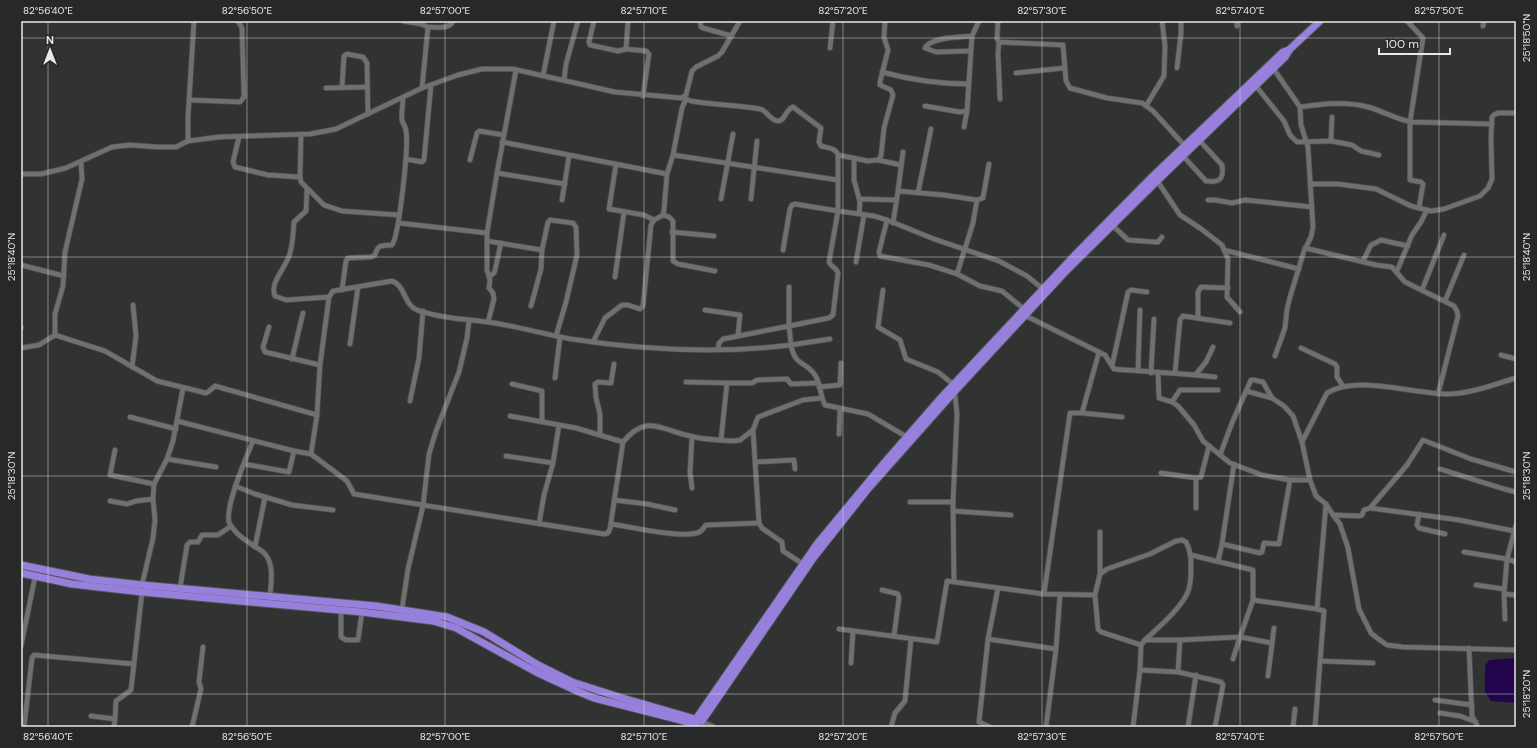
<svg xmlns="http://www.w3.org/2000/svg" width="1537" height="748" viewBox="0 0 1537 748" font-family="'DM Sans',sans-serif">
	<style>
		.water { fill: #22054d }
		.lines { fill: none; stroke-linecap: round; stroke-linejoin: round }
		.minor-casing { stroke: #4e514f; stroke-width: 6 }
		.tertiary-casing { stroke: #4e514f; stroke-width: 8 }
		.trunk-casing { stroke: #4e514f; stroke-width: 9 }
		.minor { stroke: #6e716f; stroke-width: 4.5 }
		.tertiary { stroke: #6e716f; stroke-width: 5.5 }
		.trunk { stroke: #9680db; stroke-width: 7 }
		.ticks { fill: none; stroke: #e8e9e8; stroke-width: 1; stroke-opacity: 0.45 }
		.neatline { fill: none; stroke: #e8e9e8; stroke-width: 1.5 }
		.ticks-label { font-size: 10px; text-anchor: middle; fill: #e8e9e8 }
	</style>
	<rect width="100%" height="100%" fill="#303331"/>
	<path class="water" d="M 1516,658 L 1516,703 L 1491,701 L 1485,692 L 1485,666 L 1489,660 Z"/>
	<g class="lines">
		<defs>
			<g id="minor">
				<path d="M 403,21 L 421,24 L 428,27 L 422,88"/>
				<path d="M 594,21 L 589,42 L 590,45 L 618,51 L 626,49"/>
				<path d="M 628,21 L 626,49 L 646,51 L 649,54 L 643,96"/>
				<path d="M 700,21 L 701,27 L 703,28 L 732,36"/>
				<path d="M 998,21 L 997,39 L 999,42 L 1063,45 L 1066,81 L 1070,88 L 1107,98 L 1142,103 L 1153,111 L 1185,146"/>
				<path d="M 1237,21 L 1237,26"/>
				<path d="M 1407,21 L 1423,38 L 1410,122 L 1410,180 L 1421,182 L 1423,184 L 1419,208"/>
				<path d="M 1483,26 L 1484,21"/>
				<path d="M 428,27 C 437,27 449,30 453,21"/>
				<path d="M 999,42 L 998,53 L 1000,99"/>
				<path d="M 830,48 L 833,21"/>
				<path d="M 970,51 L 936,52 L 925,48 C 931,37 960,37 972,36"/>
				<path d="M 1177,68 L 1181,33 L 1181,21"/>
				<path d="M 1273,68 L 1300,107 L 1301,125 L 1308,147 L 1313,227 L 1311,237 L 1304,251 L 1290,297 L 1287,309 L 1285,328 L 1275,356"/>
				<path d="M 882,72 C 911,80 939,84 969,84"/>
				<path d="M 1016,73 L 1064,68"/>
				<path d="M 543,76 L 554,21"/>
				<path d="M 564,80 L 566,64 L 578,21"/>
				<path d="M 1256,86 L 1284,121 L 1290,135 L 1297,142 L 1331,141 L 1352,145 L 1361,151 L 1379,155"/>
				<path d="M 342,87 L 344,56 L 347,54 L 363,57 L 367,63 L 368,114"/>
				<path d="M 326,88 L 367,87"/>
				<path d="M 683,98 L 691,101 C 714,105 737,105 760,109 C 767,110 770,121 778,121 C 785,121 786,109 793,107 L 821,128 L 819,142 L 821,146 C 828,148 836,148 838,155 L 838,211 L 874,216 L 887,220 L 934,239 L 999,261 L 1027,276 L 1043,289"/>
				<path d="M 190,100 L 240,102 L 244,97 L 242,28 L 238,21"/>
				<path d="M 925,106 L 960,112 L 967,111 L 972,36 L 979,21"/>
				<path d="M 1146,106 L 1164,76 L 1165,46 L 1162,21"/>
				<path d="M 1300,107 C 1323,104 1345,101 1368,107 C 1383,111 1397,120 1412,122 L 1492,124"/>
				<path d="M 964,127 L 967,111"/>
				<path d="M 301,134 L 300,177 L 301,182 L 324,205 L 342,211 L 399,215"/>
				<path d="M 239,137 L 233,162 L 235,167 L 268,175 L 300,177"/>
				<path d="M 188,141 L 188,117 L 194,21"/>
				<path d="M 1331,141 L 1332,117"/>
				<path d="M 502,142 L 667,174"/>
				<path d="M 673,155 L 838,180"/>
				<path d="M 838,155 L 868,161 L 878,160 L 881,156 L 884,128 L 893,95 L 891,90 L 880,85 L 880,82 L 888,50 L 884,37 L 885,21"/>
				<path d="M 1183,156 L 1206,181 C 1220,183 1224,179 1222,165 L 1199,140"/>
				<path d="M 854,158 L 854,180 L 860,202 L 859,214"/>
				<path d="M 406,159 L 422,162 L 424,160 L 431,85"/>
				<path d="M 470,160 L 477,133 L 479,131 L 504,135"/>
				<path d="M 878,160 L 901,165"/>
				<path d="M 616,164 L 609,209 L 644,215 L 654,220"/>
				<path d="M 497,173 L 565,184"/>
				<path d="M 21,174 L 41,174 L 66,168 L 112,147 L 130,145 L 157,147 L 176,147 L 188,141 L 219,137 L 310,134 L 336,129 L 422,88 L 458,75 L 482,69 L 513,69 L 615,92 L 681,98 L 686,95 L 692,71 L 696,67 L 718,56 L 722,52 L 740,21"/>
				<path d="M 1156,179 L 1180,215 L 1200,228 L 1222,245 L 1228,259 L 1227,297 L 1240,312"/>
				<path d="M 1310,184 L 1338,184 L 1376,189 L 1411,206 L 1431,211 L 1444,209 L 1480,196 L 1488,188 L 1492,179 L 1491,138 L 1492,117 L 1494,115 L 1498,113 L 1516,113"/>
				<path d="M 307,189 L 306,211 L 294,222 C 293,233 293,243 290,253 C 287,267 269,282 275,296 L 286,300 L 329,297"/>
				<path d="M 898,191 L 903,152"/>
				<path d="M 918,193 L 931,129"/>
				<path d="M 721,199 L 733,134"/>
				<path d="M 751,199 L 757,141"/>
				<path d="M 860,199 L 896,200"/>
				<path d="M 562,200 L 569,156"/>
				<path d="M 977,200 L 983,198 L 989,164"/>
				<path d="M 1208,200 L 1215,200 L 1232,203 L 1245,200 L 1312,207"/>
				<path d="M 663,215 L 669,217 L 673,221 L 673,261 L 678,264 L 715,271"/>
				<path d="M 887,220 L 879,252 L 880,256 L 929,265 L 957,274 L 980,286 L 1002,291 L 1024,309"/>
				<path d="M 399,223 L 487,233"/>
				<path d="M 893,223 L 898,191 L 944,195 L 977,200 L 973,223 L 957,274"/>
				<path d="M 1111,224 L 1128,240 L 1155,242 L 1158,242 L 1162,237"/>
				<path d="M 672,232 L 714,236"/>
				<path d="M 487,241 L 542,250"/>
				<path d="M 1305,248 L 1376,265 L 1392,267 L 1405,282 L 1454,306 L 1457,311 L 1458,316 L 1438,394"/>
				<path d="M 783,250 L 790,209 L 792,205 L 795,204 L 838,211 L 829,262 C 831,267 837,268 838,273 L 833,315 L 829,318 L 789,326 L 791,345 L 830,339"/>
				<path d="M 1224,250 L 1299,269"/>
				<path d="M 1363,261 L 1371,245 L 1381,240 L 1408,246"/>
				<path d="M 856,262 L 864,215"/>
				<path d="M 21,265 L 64,276"/>
				<path d="M 1397,271 L 1412,235 L 1421,222 L 1427,210"/>
				<path d="M 489,277 L 494,273 L 495,270 L 501,243"/>
				<path d="M 615,277 L 624,212"/>
				<path d="M 342,290 L 346,261 L 348,258 L 371,257 L 375,255 C 378,244 381,246 392,245 C 399,236 409,145 406,131 C 406,127 403,124 402,120 C 401,113 403,105 403,98"/>
				<path d="M 883,290 L 878,327 L 900,340 L 906,359 L 938,372 L 954,385 L 957,414 L 953,502 L 954,582"/>
				<path d="M 1422,290 L 1444,235"/>
				<path d="M 1445,301 L 1464,255"/>
				<path d="M 531,306 L 541,269 L 542,250 L 548,222 L 550,220 L 573,223 L 576,227 L 577,255 L 566,302 L 556,336"/>
				<path d="M 705,310 L 740,315 L 738,335"/>
				<path d="M 1024,315 L 1105,355 L 1114,369 C 1148,372 1182,373 1215,377"/>
				<path d="M 1198,318 L 1198,292 L 1201,287 L 1228,288"/>
				<path d="M 488,322 L 494,299 L 493,293 L 489,288 L 490,280 L 487,270 L 487,233 L 497,173 L 516,70"/>
				<path d="M 269,327 L 263,347 L 265,352 L 320,365"/>
				<path d="M 21,328 L 21,327"/>
				<path d="M 55,335 L 105,351 L 157,381 L 206,393 L 208,392 L 215,386 L 317,415 L 311,454 L 347,481 L 354,494 L 604,534 L 608,533 L 610,529 L 623,442 C 647,413 661,430 690,436 C 704,440 720,440 734,441 L 740,440 L 753,430"/>
				<path d="M 593,342 L 605,318 L 622,305 L 628,305 L 640,309 L 643,306 L 651,225 L 654,220 L 663,215 L 664,210 L 667,174 L 673,155 L 682,108 L 686,99"/>
				<path d="M 350,344 L 358,287"/>
				<path d="M 21,348 L 39,345 L 55,335 L 55,314 L 63,286 L 65,252 L 82,179 L 81,162"/>
				<path d="M 1301,348 L 1335,364 L 1337,367 L 1337,377 L 1343,386"/>
				<path d="M 718,349 L 719,343 L 723,339 L 789,326 L 789,287"/>
				<path d="M 1501,355 L 1516,359"/>
				<path d="M 292,359 L 303,313"/>
				<path d="M 1112,366 L 1128,292 L 1131,290 L 1147,292"/>
				<path d="M 132,367 L 136,336 L 133,305"/>
				<path d="M 1138,371 L 1140,310"/>
				<path d="M 1158,372 L 1159,398 L 1172,402 L 1178,406 L 1194,425 L 1203,441 L 1230,463 L 1262,475 L 1290,480 L 1310,480"/>
				<path d="M 1151,373 L 1154,319"/>
				<path d="M 1175,373 L 1180,320 L 1183,316 L 1230,323"/>
				<path d="M 1196,374 L 1206,362 L 1213,347"/>
				<path d="M 555,378 L 560,337"/>
				<path d="M 686,382 L 727,383 L 721,440"/>
				<path d="M 727,383 L 752,383 L 757,380 L 787,379 L 791,384 L 818,383"/>
				<path d="M 512,384 L 542,391 L 542,422"/>
				<path d="M 819,387 L 840,385 L 841,363"/>
				<path d="M 1246,391 L 1272,398"/>
				<path d="M 410,401 L 419,358 L 423,311"/>
				<path d="M 1172,402 L 1180,390 L 1218,390"/>
				<path d="M 1082,413 L 1122,417"/>
				<path d="M 317,415 L 320,365 L 329,297 L 333,291 L 392,281 C 405,285 404,305 417,310 C 440,318 464,319 488,322 C 516,326 543,334 571,339 C 643,350 718,354 791,345 C 795,367 806,361 815,375 C 821,384 820,396 825,405 L 868,414 L 907,437"/>
				<path d="M 510,416 L 576,428 L 623,442"/>
				<path d="M 130,417 L 176,429"/>
				<path d="M 177,421 L 294,451 L 311,454"/>
				<path d="M 839,434 L 840,409"/>
				<path d="M 600,435 L 600,414 L 596,398 L 595,384 L 598,382 L 611,383 L 614,364"/>
				<path d="M 253,441 C 246,458 225,506 229,522 C 230,526 234,529 236,532 C 244,541 254,545 263,552 C 275,562 271,583 270,596"/>
				<path d="M 1302,442 L 1327,393 C 1357,374 1415,395 1450,394 C 1473,393 1495,384 1516,378"/>
				<path d="M 115,450 L 110,475 L 154,484"/>
				<path d="M 1220,455 L 1232,423 L 1251,380 L 1254,380 L 1263,382 L 1272,398 L 1284,406 L 1293,416 L 1302,442 L 1310,480 L 1316,496 L 1326,504 L 1333,515 L 1340,524 L 1348,548 L 1359,609 L 1371,633 L 1377,638 L 1387,645 L 1403,647 L 1516,650"/>
				<path d="M 506,456 L 553,463"/>
				<path d="M 167,459 L 216,467"/>
				<path d="M 756,462 L 794,460 L 795,469"/>
				<path d="M 244,464 L 289,472 L 294,451"/>
				<path d="M 1440,469 L 1504,489 L 1516,492"/>
				<path d="M 1161,473 L 1196,478 L 1201,477 L 1209,446"/>
				<path d="M 235,486 L 255,494 L 292,505 L 333,510"/>
				<path d="M 692,488 L 690,472 L 692,437"/>
				<path d="M 614,500 L 647,504 L 675,510"/>
				<path d="M 110,501 L 127,504 L 136,501 L 153,499"/>
				<path d="M 910,502 L 953,502"/>
				<path d="M 1196,508 L 1196,478"/>
				<path d="M 1370,508 L 1407,465 L 1423,440 L 1471,459 L 1516,472"/>
				<path d="M 953,511 L 1011,515"/>
				<path d="M 1419,514 L 1417,525 L 1419,528 L 1445,534"/>
				<path d="M 1333,515 L 1359,516 L 1362,515 L 1364,510 L 1370,508 L 1459,520 L 1514,531"/>
				<path d="M 539,524 L 544,495 L 553,463 L 559,425"/>
				<path d="M 611,524 C 632,527 678,538 697,533 C 702,532 703,528 706,525 L 708,525 L 759,523"/>
				<path d="M 1100,532 L 1100,574"/>
				<path d="M 1222,544 L 1260,553 L 1262,552 L 1264,543 L 1279,544 L 1290,480"/>
				<path d="M 255,547 L 265,497"/>
				<path d="M 1464,552 L 1507,559 L 1516,562"/>
				<path d="M 1191,555 L 1253,570 L 1253,600"/>
				<path d="M 1218,561 L 1222,544 L 1234,464"/>
				<path d="M 803,564 L 783,551 L 782,542 L 762,528 L 759,523 L 753,430 L 758,417 L 803,400 L 822,398"/>
				<path d="M 142,585 L 153,538 L 155,520 L 153,499 L 154,484 L 167,459 L 173,441 L 183,388"/>
				<path d="M 1476,585 L 1504,589"/>
				<path d="M 180,588 L 187,545 L 190,542 L 198,542 L 202,535 L 218,535 L 231,526"/>
				<path d="M 882,590 L 898,594 L 899,598 L 894,636"/>
				<path d="M 1044,594 L 1070,413 L 1082,413 L 1099,352"/>
				<path d="M 1504,594 L 1516,595"/>
				<path d="M 1095,595 L 1100,574 L 1107,569 L 1150,554 L 1176,541 L 1182,540 L 1186,542 C 1191,551 1191,559 1191,569 C 1191,577 1191,586 1187,594 C 1179,610 1159,627 1145,640"/>
				<path d="M 402,609 L 408,569 L 423,506 L 429,454 L 436,431 L 459,372 L 467,338 L 469,321"/>
				<path d="M 341,610 L 341,637 L 346,640 L 358,640 L 362,612"/>
				<path d="M 1505,619 L 1504,594 L 1507,559 L 1516,525"/>
				<path d="M 839,629 L 937,642 L 947,581 L 1044,594 L 1095,595 L 1098,629 L 1101,632 L 1141,645 L 1145,640 L 1180,640 L 1240,637 L 1253,600 L 1317,609 L 1326,504"/>
				<path d="M 988,639 L 1056,649"/>
				<path d="M 21,646 L 35,577"/>
				<path d="M 1469,648 L 1472,716 L 1478,727"/>
				<path d="M 1233,659 L 1240,637 L 1272,643"/>
				<path d="M 1320,661 L 1373,663"/>
				<path d="M 851,663 L 853,631"/>
				<path d="M 1140,670 L 1178,672 L 1221,682 L 1223,685 L 1215,727"/>
				<path d="M 1178,672 L 1180,640"/>
				<path d="M 1268,676 L 1274,628"/>
				<path d="M 1435,700 L 1472,705"/>
				<path d="M 1440,713 L 1460,716 L 1476,722"/>
				<path d="M 91,716 L 115,719 L 116,701 L 131,690 L 142,592"/>
				<path d="M 24,727 L 32,658 L 34,655 L 134,664"/>
				<path d="M 114,727 L 115,719"/>
				<path d="M 192,727 L 201,689 L 199,682 L 203,647"/>
				<path d="M 891,727 L 895,713 L 905,701 L 911,639"/>
				<path d="M 990,727 L 979,722 L 988,639 L 998,588"/>
				<path d="M 1046,727 L 1056,649 L 1060,595"/>
				<path d="M 1133,727 L 1140,670 L 1141,645"/>
				<path d="M 1188,727 L 1196,675"/>
				<path d="M 1293,727 L 1295,709"/>
				<path d="M 1315,727 L 1324,611 L 1317,609"/>
			</g>
			<path id="tertiary" d="M 700,725 L 705,724 L 712,727"/>
			<g id="trunk">
				<path d="M 21,565 L 89,579 L 142,585 L 376,606 L 447,617 L 484,632 L 538,665 L 572,682 L 619,697 L 702,721 L 814,557 L 867,490 L 954,392 L 1065,272 L 1158,180 L 1285,57 L 1290,49 L 1320,21"/>
				<path d="M 21,573 L 72,584 L 142,592 L 362,612 L 433,621 L 456,628 L 538,673 L 577,691 L 594,698 L 696,724"/>
				<path d="M 696,719 L 817,544 L 885,462 L 940,399 L 1076,254 L 1153,176 L 1283,52 L 1289,50"/>
			</g>
		</defs>
		<use href="#minor" class="minor-casing"/>
		<use href="#tertiary" class="tertiary-casing"/>
		<use href="#trunk" class="trunk-casing"/>
		<use href="#minor" class="minor"/>
		<use href="#tertiary" class="tertiary"/>
		<use href="#trunk" class="trunk"/>
	</g>
	<path class="ticks" d="M 48,21 L 48,727M 247,21 L 247,727M 445,21 L 445,727M 644,21 L 644,727M 843,21 L 843,727M 1042,21 L 1042,727M 1240,21 L 1240,727M 1439,21 L 1439,727M 21,38 L 1516,38M 21,257 L 1516,257M 21,476 L 1516,476M 21,694 L 1516,694"/>
	<rect width="1537" height="748" fill="none" stroke="#262927" stroke-width="44"/>
	<g transform="translate(50 50)" stroke="#262927" stroke-width="3" paint-order="stroke">
	<path d="M0-3L7 15L0 10L-7 15Z" fill="#e8e9e8"/>
	<text y="-6" font-size="11" font-weight="bold" text-anchor="middle" fill="#e8e9e8">N</text>
	</g>
	<path d="M1379 48v6h71v-6" fill="none" stroke="#e8e9e8" stroke-width="2"/>
	<text x="1385" y="48" font-size="12" fill="#e8e9e8" stroke="#262927" stroke-width="3" paint-order="stroke">100 m</text>
	<rect x="22" y="22" width="1493" height="704" class="neatline"/>
	<g class="ticks-label">
		<text x="48" y="14">82°56'40"E</text>
		<text x="247" y="14">82°56'50"E</text>
		<text x="445" y="14">82°57'00"E</text>
		<text x="644" y="14">82°57'10"E</text>
		<text x="843" y="14">82°57'20"E</text>
		<text x="1042" y="14">82°57'30"E</text>
		<text x="1240" y="14">82°57'40"E</text>
		<text x="1439" y="14">82°57'50"E</text>
		<text transform="translate(1526 38) rotate(-90)" y="4">25°18'50"N</text>
		<text transform="translate(11 257) rotate(-90)" y="4">25°18'40"N</text>
		<text transform="translate(1526 257) rotate(-90)" y="4">25°18'40"N</text>
		<text transform="translate(11 476) rotate(-90)" y="4">25°18'30"N</text>
		<text transform="translate(1526 476) rotate(-90)" y="4">25°18'30"N</text>
		<text transform="translate(1526 694) rotate(-90)" y="4">25°18'20"N</text>
		<text x="48" y="740">82°56'40"E</text>
		<text x="247" y="740">82°56'50"E</text>
		<text x="445" y="740">82°57'00"E</text>
		<text x="644" y="740">82°57'10"E</text>
		<text x="843" y="740">82°57'20"E</text>
		<text x="1042" y="740">82°57'30"E</text>
		<text x="1240" y="740">82°57'40"E</text>
		<text x="1439" y="740">82°57'50"E</text>
	</g>
</svg>
